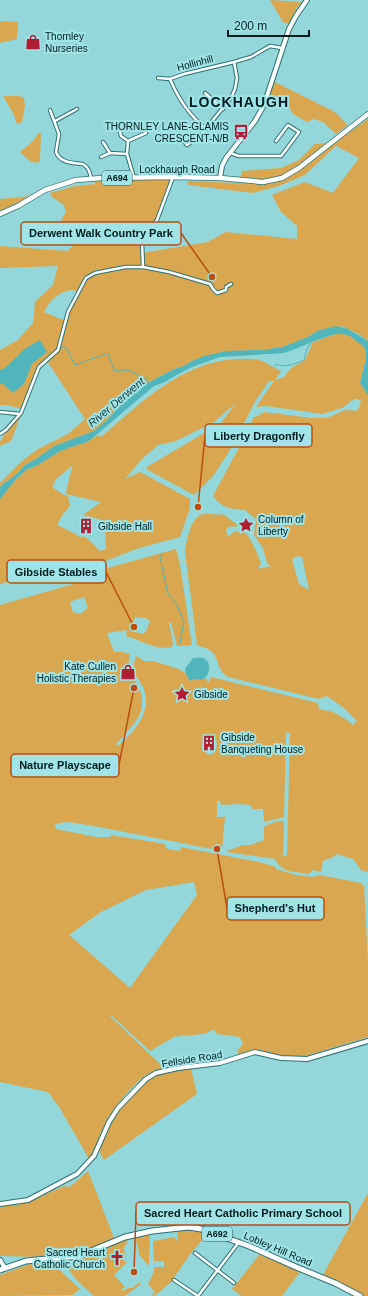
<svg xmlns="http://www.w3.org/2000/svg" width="368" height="1296" viewBox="0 0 368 1296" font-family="Helvetica,sans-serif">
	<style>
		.green { fill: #d8a74f; fill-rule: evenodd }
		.water { fill: #51b6bb }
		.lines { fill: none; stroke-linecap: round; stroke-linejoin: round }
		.stream { stroke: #51b6bb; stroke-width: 1 }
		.street-casing { stroke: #2c7174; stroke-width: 4.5 }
		.secondary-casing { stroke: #2c7174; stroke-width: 6 }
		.primary-casing { stroke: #2c7174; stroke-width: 6 }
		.highway-casing { stroke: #2c7174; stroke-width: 7 }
		.street { stroke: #fff; stroke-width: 2.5 }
		.secondary { stroke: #fff; stroke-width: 4 }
		.primary { stroke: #fff; stroke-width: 4.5 }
		.highway { stroke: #fff; stroke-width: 5 }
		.labels { text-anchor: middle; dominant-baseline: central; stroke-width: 4; stroke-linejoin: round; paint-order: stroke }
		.shield { fill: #a0e4e7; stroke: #31585a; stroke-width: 1 }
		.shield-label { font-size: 9px; font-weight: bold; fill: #011c1d }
		.poi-label { font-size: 10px; fill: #011c1d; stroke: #a0e4e7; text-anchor: start }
		.street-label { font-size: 10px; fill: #011c1d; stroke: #a0e4e7 }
		.water-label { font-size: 11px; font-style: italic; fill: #214042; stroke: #a0e4e7 }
		.district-label { font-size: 14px; font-weight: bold; letter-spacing: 1px; fill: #011c1d; stroke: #a0e4e7 }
		.leader { fill: none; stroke: #ba4d0f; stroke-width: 1.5 }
		.callout-dot { fill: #ba4d0f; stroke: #a0e4e7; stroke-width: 1.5 }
		.callout { fill: #a0e4e7; stroke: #ba4d0f; stroke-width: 1.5 }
		.callout-label { font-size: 11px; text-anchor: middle; font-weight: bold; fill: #011c1d }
	</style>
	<rect width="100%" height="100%" fill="#93d7da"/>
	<g class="green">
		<path d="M 270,0 L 302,2 L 295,11 L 289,24 L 283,22 Z"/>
		<path d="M 4,21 L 18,22 L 17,39 L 0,43 L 0,22 Z"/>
		<path d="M 275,82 L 335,112 L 348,125 L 336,134 L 323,122 L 314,119 L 307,122 L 293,114 L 285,100 L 270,95 Z"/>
		<path d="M 3,96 L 19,96 L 24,98 L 25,106 L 22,122 L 17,124 L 14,115 Z"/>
		<path d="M 368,119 L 368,341 L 357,333 L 341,326 L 317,331 L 308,337 L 283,347 L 262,350 L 226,351 L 194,360 L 184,366 L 172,370 L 144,385 L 141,389 L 124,402 L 101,426 L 94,431 L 54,446 L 36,459 L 25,465 L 19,472 L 8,481 L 5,482 L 0,487 L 0,483 L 21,462 L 38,449 L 68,434 L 85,419 L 47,361 L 39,367 L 22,409 L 7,405 L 0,405 L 0,350 L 18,340 L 33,323 L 35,302 L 53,285 L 58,266 L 0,268 L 0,246 L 67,251 L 73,246 L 65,234 L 61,221 L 66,212 L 64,205 L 52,197 L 50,193 L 75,186 L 96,184 L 94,181 L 172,179 L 157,220 L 149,229 L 142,242 L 142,253 L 208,242 L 226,232 L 297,239 L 297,226 L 281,212 L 272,195 L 305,182 L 333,193 L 359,158 L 336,146 L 305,175 L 279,186 L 252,193 L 188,185 L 187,181 L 239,183 L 242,171 L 281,168 L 299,160 L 315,144 L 326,143 L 332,145 ZM 73,290 L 78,292 L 65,321 L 44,312 C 50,300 59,291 73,290 Z"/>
		<path d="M 39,133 L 41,133 L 40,161 L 38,163 L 30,161 L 20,152 L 32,142 Z"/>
		<path d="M 31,193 L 23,200 L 0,211 L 0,199 L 24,197 Z"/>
		<path d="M 336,334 C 344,333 350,335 356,340 C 359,343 363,345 365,349 C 368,357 362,374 360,383 L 368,395 L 368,872 L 361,870 L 353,859 L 337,854 L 333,857 L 323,861 L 321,872 L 313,870 L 310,873 L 307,874 C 294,871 281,873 275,859 L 227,852 L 227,851 L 243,845 L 251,845 L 264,840 L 264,827 C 269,824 276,821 282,821 L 284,823 L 283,855 L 281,857 L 287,855 L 290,733 L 285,732 L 286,734 L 284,817 L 264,822 L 263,809 L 252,809 L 251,805 L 240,804 L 221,805 L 220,801 L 217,801 L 217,817 L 225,817 L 222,849 L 219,846 L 214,845 L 212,849 L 94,826 L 68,822 L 55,824 L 56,829 L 96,837 L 111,837 L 111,835 L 165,844 L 165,846 L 168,849 L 180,851 L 181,847 L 259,862 L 276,867 L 276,869 L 296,875 L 312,877 L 320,875 L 361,883 L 364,886 L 368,963 L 368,1037 L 302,1057 L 279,1055 L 257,1049 L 239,1054 L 237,1051 L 243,1044 L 240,1037 L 217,1034 L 214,1029 L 207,1033 L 189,1036 L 183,1035 L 174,1037 L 150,1051 L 111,1015 L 110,1016 L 164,1068 C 160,1069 154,1070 150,1073 C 137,1079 116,1105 108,1118 C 101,1131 96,1146 89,1159 L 61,1110 L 48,1092 L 0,1082 L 0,605 L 88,580 L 90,573 L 176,549 L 180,565 L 192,645 L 177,646 L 171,622 L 169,623 L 173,643 L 172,647 C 156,651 141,640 126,636 L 127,630 L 107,633 L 114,652 L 123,652 L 130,654 L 128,667 L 138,686 L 142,696 L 142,708 L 139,716 L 134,724 L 116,744 L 118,746 C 135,731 153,712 143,687 C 136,673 130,673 136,656 L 144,661 L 153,661 L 179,669 L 186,674 L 190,681 L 195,679 L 202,680 L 206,678 L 208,683 L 211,677 L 318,703 L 319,709 C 334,711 342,716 353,725 L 357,721 L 344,708 L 327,696 L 319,699 L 228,677 C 216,669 220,660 212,652 C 208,648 202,647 197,645 L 185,552 C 186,542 191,515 204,514 C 211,513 216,516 223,514 L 239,526 L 228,527 L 226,530 L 228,537 L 235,531 C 238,532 242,531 245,533 C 251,537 258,556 261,563 L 258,569 L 271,566 L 267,563 L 263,548 L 254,535 L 256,519 L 245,510 C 231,509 222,508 213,496 L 249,429 L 253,418 L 265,412 L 311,418 L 327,418 L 345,410 L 356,411 L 359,408 L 361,401 L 358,399 L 354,399 L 342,408 L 322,414 L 266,406 L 256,407 L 274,381 L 269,381 L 255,402 L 227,455 L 213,476 L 194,495 L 146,469 L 147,467 L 221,423 L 236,403 L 214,422 L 176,441 L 158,445 L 142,459 L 125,479 L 140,472 L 190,499 L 190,508 L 180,537 L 136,549 L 96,565 L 88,559 L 86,561 L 80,561 L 0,584 L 0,499 L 17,478 L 26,470 L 38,465 L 60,451 L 89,441 L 98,435 L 101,437 C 140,404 180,363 235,359 C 243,359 251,358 259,360 C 267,362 273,368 281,371 L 275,380 L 284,377 L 291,368 L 305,360 L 313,342 ZM 73,465 L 69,479 L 66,494 L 101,502 L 83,515 L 102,520 L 105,528 L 106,549 L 100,551 L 87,538 L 81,536 L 81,538 L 72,532 L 57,525 L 63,514 L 70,506 L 68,496 L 62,494 L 52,487 L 56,479 ZM 298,556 L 302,557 L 309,590 L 299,584 L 292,559 ZM 84,597 L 88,608 L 80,614 L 73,612 L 70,602 ZM 135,617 L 146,618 L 151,622 L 149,623 L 146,632 L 145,632 L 144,634 L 131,631 ZM 207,735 L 213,735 C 218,742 218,746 214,753 L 209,755 L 202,750 L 203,736 ZM 194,882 L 197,895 L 130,988 L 69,935 L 101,912 L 146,890 Z"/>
		<path d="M 21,414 L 21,415 L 11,441 L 0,446 L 0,441 L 2,440 L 3,436 Z"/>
		<path d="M 191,1068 L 197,1094 L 104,1160 L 99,1151 L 116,1113 L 123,1104 L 149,1078 L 155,1075 L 174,1070 Z"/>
		<path d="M 88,1171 L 114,1238 L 78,1254 L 45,1257 L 0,1256 L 0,1206 L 22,1204 L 29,1202 L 64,1186 L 70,1187 Z"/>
		<path d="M 368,1193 L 368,1296 L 364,1296 L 323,1275 Z"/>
		<path d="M 191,1229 L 206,1234 L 204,1238 L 191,1253 L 173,1279 L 173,1281 C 165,1285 160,1295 151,1296 L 155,1292 L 148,1284 L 154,1272 L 154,1267 L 164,1267 L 164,1261 L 154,1261 L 153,1241 L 175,1237 L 176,1241 L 178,1240 L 177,1230 Z"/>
		<path d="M 150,1233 L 149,1266 L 139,1255 L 139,1252 L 135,1236 Z"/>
		<path d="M 129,1238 L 124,1248 L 125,1256 L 123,1260 L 127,1262 L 114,1275 L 125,1287 L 121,1290 L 122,1291 L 129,1288 L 132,1288 L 140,1282 L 141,1284 L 125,1296 L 94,1296 C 86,1288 67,1274 67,1263 L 69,1261 L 71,1264 L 97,1253 L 97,1251 Z"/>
		<path d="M 260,1254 L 300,1272 L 282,1296 L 242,1296 L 232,1289 Z"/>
		<path d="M 52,1263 L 80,1289 L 73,1295 L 0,1296 L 0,1275 L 30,1264 Z"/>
	</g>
	<g class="water">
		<path d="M 336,326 L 348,329 L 368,341 L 368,395 L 360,383 C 362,373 368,359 365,349 C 364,346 359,343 356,341 C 351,336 347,334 340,334 C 330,333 299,348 287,352 C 277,355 266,353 257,355 L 220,357 L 192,367 L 173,377 L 165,382 L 154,386 L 89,441 L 60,451 L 38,465 L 26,470 L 17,478 L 0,499 L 0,487 L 5,482 L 8,481 L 19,472 L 25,465 L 36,459 L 54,446 L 94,431 L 107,420 L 124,402 L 141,389 L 144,385 L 172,370 L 184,366 L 194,360 L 204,356 L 226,351 L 262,350 L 283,347 L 308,337 L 317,331 Z"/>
		<path d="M 40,340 L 47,352 L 32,364 L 24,384 L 13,393 L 3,384 L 0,384 L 0,370 L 5,368 L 26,348 Z"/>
		<path d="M 193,658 C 196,658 200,657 203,658 C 213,662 210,676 202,680 L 195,679 L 190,681 L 186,674 L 185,669 Z"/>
	</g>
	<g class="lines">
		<g class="stream">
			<path d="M 62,347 L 66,348 L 75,365 L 108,353 L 114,370 L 116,371 C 123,368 136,372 141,377 L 146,378 L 148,384"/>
			<path d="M 275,367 L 276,364 C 285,368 295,364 304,360 L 307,349 L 311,343"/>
			<path d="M 162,554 L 160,557 L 168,594 L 177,605 L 184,622 L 180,643"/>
		</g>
		<defs>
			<g id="street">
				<path d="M 158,78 L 170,79"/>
				<path d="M 205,93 L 223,109"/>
				<path d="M 50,110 L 59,134 L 56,152 C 60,163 73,163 83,164 C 89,168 90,172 91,179"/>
				<path d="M 55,121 L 77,109"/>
				<path d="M 118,124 L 121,136 L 128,141"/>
				<path d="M 206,129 C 190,116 178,98 170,79 L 184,74 L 234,62 L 251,57 L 270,46 L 282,48"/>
				<path d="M 182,139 L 187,145 L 200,136 L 231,98 L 235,89 L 237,78 L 234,62"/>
				<path d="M 103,142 L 110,153 L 127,154 L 134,178"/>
				<path d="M 230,153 L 239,156 L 281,156 L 285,151 L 299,132 L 288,125 L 276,141"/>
				<path d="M 127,154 L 128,141 L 146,133"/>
				<path d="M 101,157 L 110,153"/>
				<path d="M 143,267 L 169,272 L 210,284 L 213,289 L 217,293 L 226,290 L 226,287 L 231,284"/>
				<path d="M 0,412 L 20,414"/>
				<path d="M 0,434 L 6,430 L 21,413 L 39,367 L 58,350 L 68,312 L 86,278 L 95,273 L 110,270 L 126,267 L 143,267 L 142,242 L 149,229 L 157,220 L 173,177"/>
				<path d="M 195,1253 L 234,1283"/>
				<path d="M 174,1280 L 198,1296"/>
				<path d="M 198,1296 L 239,1242"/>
			</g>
			<g id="secondary">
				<path d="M 220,178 L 222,166 L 226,158 L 255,121 L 264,105 L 289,29 L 296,16 L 307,0"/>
				<path d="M 0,1204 L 28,1200 L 77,1174 L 94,1156 L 109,1122 L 118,1108 L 146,1079 L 156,1073 L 178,1068 L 220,1063 L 255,1052 L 281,1058 L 307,1059 L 368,1041"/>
				<path d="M 0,1260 L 5,1268"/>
			</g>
			<path id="primary" d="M 0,214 L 18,206 L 45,190 L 76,180 L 102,178 L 173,177 L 220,178 L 263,182 L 282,178 L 299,168 L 368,114"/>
			<path id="highway" d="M 0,1270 L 26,1261 L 79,1256 L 125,1237 L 152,1231 L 189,1227 L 201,1229 L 249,1246 L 296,1267 L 335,1283 L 360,1296"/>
		</defs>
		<use href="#street" class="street-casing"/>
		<use href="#secondary" class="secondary-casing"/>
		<use href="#primary" class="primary-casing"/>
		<use href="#highway" class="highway-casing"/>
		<use href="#street" class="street"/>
		<use href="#secondary" class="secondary"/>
		<use href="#primary" class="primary"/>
		<use href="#highway" class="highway"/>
	</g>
	<defs>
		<symbol id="shop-bare" viewBox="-9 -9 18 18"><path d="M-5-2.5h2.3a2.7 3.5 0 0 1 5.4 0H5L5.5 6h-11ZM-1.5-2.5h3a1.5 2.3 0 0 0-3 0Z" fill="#b11e34" stroke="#a0e4e7" stroke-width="2.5" paint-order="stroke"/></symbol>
		<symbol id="bus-bare" viewBox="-9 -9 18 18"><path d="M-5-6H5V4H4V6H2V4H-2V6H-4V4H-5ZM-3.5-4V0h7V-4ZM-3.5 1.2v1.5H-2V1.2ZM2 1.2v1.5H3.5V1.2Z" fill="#b11e34" stroke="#a0e4e7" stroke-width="2.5" paint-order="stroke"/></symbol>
		<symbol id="sight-bare" viewBox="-9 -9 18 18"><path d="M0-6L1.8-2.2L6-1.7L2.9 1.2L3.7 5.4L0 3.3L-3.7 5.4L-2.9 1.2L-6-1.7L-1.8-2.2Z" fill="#b11e34" stroke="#a0e4e7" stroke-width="2.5" paint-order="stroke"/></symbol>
		<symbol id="building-bare" viewBox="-9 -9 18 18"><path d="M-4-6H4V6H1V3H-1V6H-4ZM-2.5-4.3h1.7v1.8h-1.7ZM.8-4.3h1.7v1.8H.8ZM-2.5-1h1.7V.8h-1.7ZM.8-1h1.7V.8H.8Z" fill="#b11e34" stroke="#a0e4e7" stroke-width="2.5" paint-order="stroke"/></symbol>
		<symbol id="church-bare" viewBox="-9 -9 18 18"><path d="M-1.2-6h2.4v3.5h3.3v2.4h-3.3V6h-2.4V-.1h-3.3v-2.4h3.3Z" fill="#b11e34" stroke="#a0e4e7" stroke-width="2.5" paint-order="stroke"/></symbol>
	</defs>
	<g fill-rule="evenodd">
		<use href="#shop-bare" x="22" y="31" width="22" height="22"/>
		<use href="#bus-bare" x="230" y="121" width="22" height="22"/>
		<use href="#sight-bare" x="235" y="514" width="22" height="22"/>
		<use href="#building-bare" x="75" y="515" width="22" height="22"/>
		<use href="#shop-bare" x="117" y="661" width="22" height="22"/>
		<use href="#sight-bare" x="171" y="683" width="22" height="22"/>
		<use href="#building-bare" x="198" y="732" width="22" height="22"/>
		<use href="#church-bare" x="106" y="1247" width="22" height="22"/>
	</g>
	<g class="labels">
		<g class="shield">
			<rect x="102" y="171" width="30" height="14" rx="3"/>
			<rect x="202" y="1227" width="30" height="14" rx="3"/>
		</g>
		<g class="shield-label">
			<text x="117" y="178">A694</text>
			<text x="217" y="1234">A692</text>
		</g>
		<g class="poi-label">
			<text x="45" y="36">Thornley<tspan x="45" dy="12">Nurseries</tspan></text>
			<text x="229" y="126" text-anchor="end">THORNLEY LANE-GLAMIS<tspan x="229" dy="12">CRESCENT-N/B</tspan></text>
			<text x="258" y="519">Column of<tspan x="258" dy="12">Liberty</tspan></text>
			<text x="98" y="526">Gibside Hall</text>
			<text x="116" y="666" text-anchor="end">Kate Cullen<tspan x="116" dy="12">Holistic Therapies</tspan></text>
			<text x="194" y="694">Gibside</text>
			<text x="221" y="737">Gibside<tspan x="221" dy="12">Banqueting House</tspan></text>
			<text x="105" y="1252" text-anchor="end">Sacred Heart<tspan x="105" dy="12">Catholic Church</tspan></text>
		</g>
		<g class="street-label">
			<text transform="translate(195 63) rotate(-15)">Hollinhill</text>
			<text x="177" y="169">Lockhaugh Road</text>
			<text transform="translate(192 1059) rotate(-9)">Fellside Road</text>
			<text transform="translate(278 1249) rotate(23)">Lobley Hill Road</text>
		</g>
		<g class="water-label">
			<text transform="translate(116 402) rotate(-40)">River Derwent</text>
		</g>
		<g class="district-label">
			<text x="239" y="102">LOCKHAUGH</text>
		</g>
	</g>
	<path class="leader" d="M212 277L181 233M198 507L205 436M134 627L106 572M134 688L119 765M217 849L227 908M134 1272L136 1213"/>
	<g class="callout-dot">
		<circle cx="212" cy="277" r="4"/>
		<circle cx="198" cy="507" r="4"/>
		<circle cx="134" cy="627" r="4"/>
		<circle cx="134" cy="688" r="4"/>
		<circle cx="217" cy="849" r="4"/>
		<circle cx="134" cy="1272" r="4"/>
	</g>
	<g class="callout">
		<rect x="21" y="222" width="160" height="23" rx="4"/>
		<rect x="205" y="424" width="107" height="23" rx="4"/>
		<rect x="7" y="560" width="99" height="23" rx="4"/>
		<rect x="11" y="754" width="108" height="23" rx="4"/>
		<rect x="227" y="897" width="97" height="23" rx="4"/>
		<rect x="136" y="1202" width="214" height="23" rx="4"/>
	</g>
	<g class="callout-label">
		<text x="101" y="237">Derwent Walk Country Park</text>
		<text x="259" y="440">Liberty Dragonfly</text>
		<text x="56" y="576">Gibside Stables</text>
		<text x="65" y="769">Nature Playscape</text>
		<text x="275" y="912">Shepherd's Hut</text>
		<text x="243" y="1217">Sacred Heart Catholic Primary School</text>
	</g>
	<path d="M228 30v6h81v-6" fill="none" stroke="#011c1d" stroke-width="2"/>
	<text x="234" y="30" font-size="12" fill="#011c1d" stroke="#a0e4e7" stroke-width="3" paint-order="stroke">200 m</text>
</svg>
